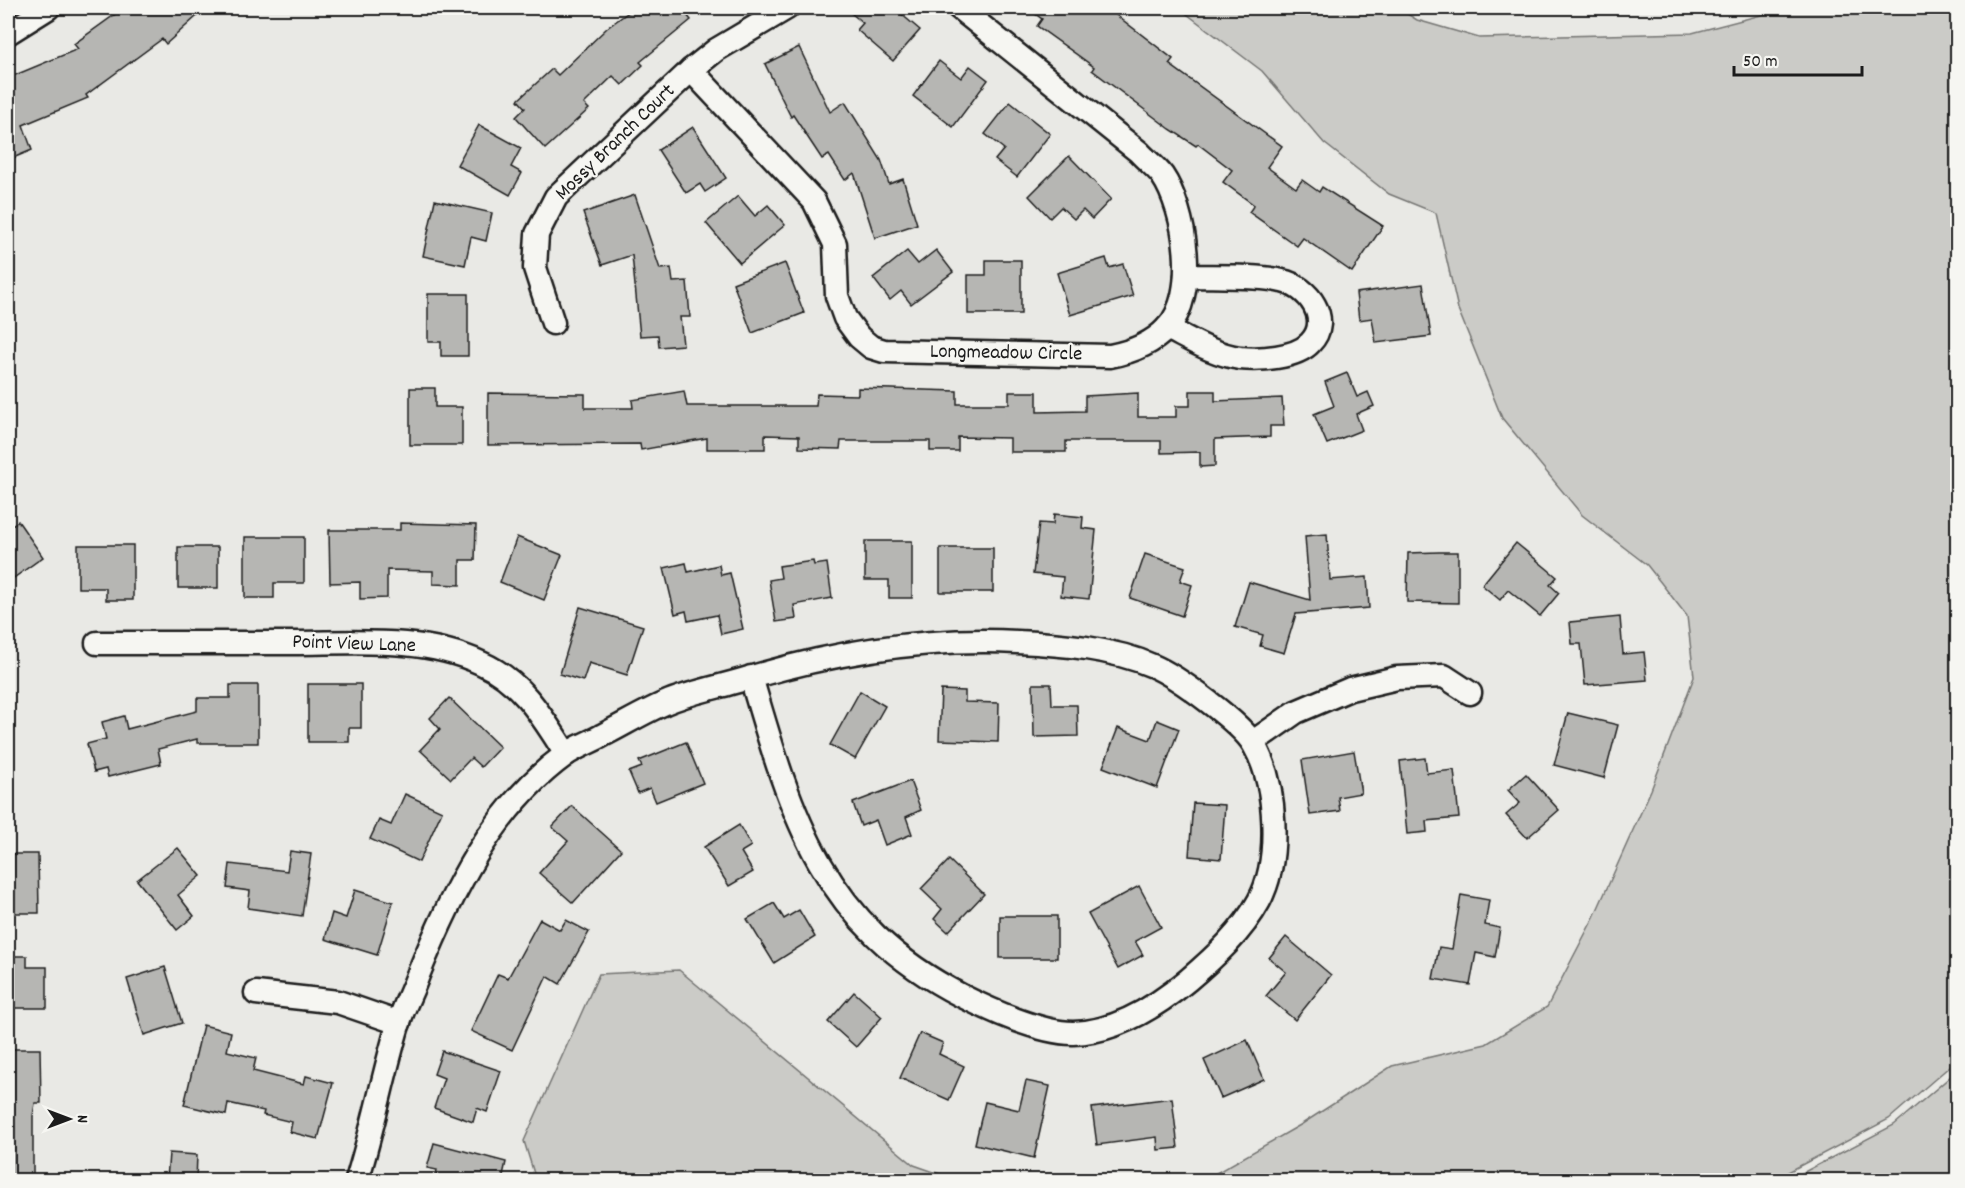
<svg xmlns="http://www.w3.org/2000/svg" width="1965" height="1188" viewBox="0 0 1965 1188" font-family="Dekko,sans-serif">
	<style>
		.green { fill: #cbcbc7; stroke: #747472; stroke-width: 1.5 }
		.building { fill: #b6b6b3; stroke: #1c1c1c; stroke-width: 1.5 }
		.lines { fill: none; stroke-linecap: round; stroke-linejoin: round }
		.minor-casing { stroke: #1c1c1c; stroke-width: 27 }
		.minor { stroke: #f6f6f2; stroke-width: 22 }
		.labels { text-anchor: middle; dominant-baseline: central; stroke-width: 4.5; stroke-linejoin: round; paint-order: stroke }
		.street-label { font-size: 21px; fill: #1c1c1c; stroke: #f6f6f2 }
	</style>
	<rect width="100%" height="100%" fill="#e9e9e5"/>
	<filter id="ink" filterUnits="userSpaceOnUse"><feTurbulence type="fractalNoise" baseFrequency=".0167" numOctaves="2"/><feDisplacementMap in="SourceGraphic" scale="12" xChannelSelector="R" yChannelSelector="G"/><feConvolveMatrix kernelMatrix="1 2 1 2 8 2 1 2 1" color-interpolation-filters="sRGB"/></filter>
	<g filter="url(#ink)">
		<g class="green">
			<path d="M 1179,8 L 1398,8 L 1417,20 L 1479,38 L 1692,33 L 1788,8 L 1957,8 L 1957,1060 L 1889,1119 L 1773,1180 L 1204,1180 L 1302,1124 L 1392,1066 L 1486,1044 L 1547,1007 L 1594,917 L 1651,790 L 1694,677 L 1687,616 L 1647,565 L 1582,515 L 1502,418 L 1458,309 L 1436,213 L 1389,194 L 1324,143 L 1262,71 Z"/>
			<path d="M 679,970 L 914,1165 L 957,1180 L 536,1180 L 524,1141 L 599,974 Z"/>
			<path d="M 1957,1071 L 1957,1180 L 1789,1180 L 1894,1125 Z"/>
		</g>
		<g class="building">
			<path d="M 124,8 L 206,8 L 166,44 L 162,39 L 86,95 L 88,98 L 23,125 L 32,150 L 8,160 L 8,78 L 78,49 L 74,44 Z"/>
			<path d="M 634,8 L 681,8 L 691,20 L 640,62 L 643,65 L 622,85 L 613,76 L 584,104 L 589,109 L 545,149 L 516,117 L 525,108 L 518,100 L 552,69 L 558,75 L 607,28 Z"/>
			<path d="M 845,8 L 894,8 L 920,30 L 893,61 L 857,30 L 863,23 Z"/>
			<path d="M 1027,8 L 1107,8 L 1173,59 L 1169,64 L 1282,146 L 1267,167 L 1296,188 L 1302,180 L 1319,192 L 1322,187 L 1383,226 L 1352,272 L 1303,238 L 1297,246 L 1249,212 L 1254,205 L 1223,182 L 1232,170 L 1198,144 L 1196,146 L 1170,129 L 1092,70 L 1094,67 L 1037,26 L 1042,19 Z"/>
			<path d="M 799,47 L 830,112 L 845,102 L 881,160 L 889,184 L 903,179 L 917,224 L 875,238 L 854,173 L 845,180 L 829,155 L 822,159 L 793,115 L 791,117 L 765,64 Z"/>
			<path d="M 939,61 L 961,78 L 970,66 L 988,80 L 953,127 L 913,96 Z"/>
			<path d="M 1010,102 L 1050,134 L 1017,177 L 995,160 L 1004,149 L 985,134 Z"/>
			<path d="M 479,125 L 521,148 L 511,167 L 522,173 L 510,195 L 457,165 Z"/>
			<path d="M 693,127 L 726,178 L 705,192 L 700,184 L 686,193 L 658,150 Z"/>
			<path d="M 1069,156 L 1111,199 L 1092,219 L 1083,210 L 1074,219 L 1061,207 L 1050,218 L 1029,196 Z"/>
			<path d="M 635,195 L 660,269 L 671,268 L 673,282 L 687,281 L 690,317 L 680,317 L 683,345 L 659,347 L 658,335 L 640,336 L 632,255 L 602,265 L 583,213 Z"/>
			<path d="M 738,196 L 755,216 L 768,205 L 785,225 L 740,263 L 706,223 Z"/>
			<path d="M 435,200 L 492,213 L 486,241 L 471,237 L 465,265 L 423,256 Z"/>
			<path d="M 936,250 L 953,272 L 911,304 L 901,291 L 890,300 L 873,278 L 907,251 L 918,264 Z"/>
			<path d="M 1106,258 L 1109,268 L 1123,264 L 1133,296 L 1070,315 L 1057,273 Z"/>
			<path d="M 986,260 L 1021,260 L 1021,314 L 968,314 L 968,275 L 986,275 Z"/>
			<path d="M 785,263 L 804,313 L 752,333 L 733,283 Z"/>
			<path d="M 1423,284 L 1431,336 L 1376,343 L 1372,318 L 1359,320 L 1356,293 Z"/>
			<path d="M 428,294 L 468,294 L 468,356 L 441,356 L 441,342 L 428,342 Z"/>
			<path d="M 1347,373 L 1357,397 L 1368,392 L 1374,406 L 1356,414 L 1362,430 L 1327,444 L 1314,414 L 1334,406 L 1325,382 Z"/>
			<path d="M 410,388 L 435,388 L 435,407 L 462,407 L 462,445 L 410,445 Z"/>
			<path d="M 858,388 L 957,391 L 957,404 L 1009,404 L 1009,392 L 1037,392 L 1037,412 L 1085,411 L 1085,396 L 1138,393 L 1138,417 L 1176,417 L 1176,406 L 1190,406 L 1190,391 L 1215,391 L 1215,401 L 1282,398 L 1284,426 L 1270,426 L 1270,437 L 1215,439 L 1215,466 L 1200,467 L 1200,452 L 1161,453 L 1161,441 L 1066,441 L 1066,452 L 1010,452 L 1010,438 L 958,437 L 958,451 L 930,451 L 930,441 L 841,441 L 840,449 L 799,448 L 799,436 L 765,435 L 765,449 L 707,449 L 707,438 L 641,450 L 640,444 L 488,445 L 488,393 L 585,394 L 585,408 L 633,408 L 632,400 L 684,391 L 687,406 L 816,406 L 817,394 L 858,395 Z"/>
			<path d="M 1054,514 L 1083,517 L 1082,528 L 1096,530 L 1089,599 L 1061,596 L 1063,577 L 1033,574 L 1039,523 L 1053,524 Z"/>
			<path d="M 18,521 L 43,557 L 8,582 L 8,528 Z"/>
			<path d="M 400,523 L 476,525 L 475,560 L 460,560 L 460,585 L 433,584 L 433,571 L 387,570 L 387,598 L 360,599 L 360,582 L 330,583 L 329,530 L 400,530 Z"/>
			<path d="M 1327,534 L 1330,580 L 1367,577 L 1369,608 L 1296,614 L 1284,653 L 1260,646 L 1263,635 L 1235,627 L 1249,582 L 1310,600 L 1305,536 Z"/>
			<path d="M 245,537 L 304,537 L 304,583 L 274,583 L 274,598 L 245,598 Z"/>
			<path d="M 517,537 L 562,555 L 544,600 L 500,582 Z"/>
			<path d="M 865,541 L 912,541 L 912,598 L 889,598 L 889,580 L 865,580 Z"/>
			<path d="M 1516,543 L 1557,577 L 1550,585 L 1559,593 L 1540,616 L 1508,590 L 1500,600 L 1482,585 Z"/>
			<path d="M 78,545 L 133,545 L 133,600 L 106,600 L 106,588 L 78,588 Z"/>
			<rect x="178" y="547" width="40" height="41"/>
			<rect x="940" y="548" width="53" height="44"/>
			<path d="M 1439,552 L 1458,552 L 1458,603 L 1407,602 L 1408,553 Z"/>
			<path d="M 1145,554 L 1185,567 L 1180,581 L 1192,585 L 1182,616 L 1130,598 Z"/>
			<path d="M 813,561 L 814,565 L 827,563 L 832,598 L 794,605 L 796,619 L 776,622 L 769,580 L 781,578 L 779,566 Z"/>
			<path d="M 686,563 L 688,572 L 719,565 L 721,575 L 730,573 L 743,629 L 721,634 L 717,615 L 688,621 L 686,611 L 675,614 L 664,568 Z"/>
			<path d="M 580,607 L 643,626 L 627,675 L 589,663 L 583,681 L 560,674 Z"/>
			<path d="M 1620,617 L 1623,654 L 1644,652 L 1647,680 L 1585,685 L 1581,644 L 1572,644 L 1570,622 Z"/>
			<path d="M 308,684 L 361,684 L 361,728 L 349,728 L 349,742 L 308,742 Z"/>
			<path d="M 1033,684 L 1051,684 L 1052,705 L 1077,705 L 1078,736 L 1034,737 Z"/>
			<path d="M 230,685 L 258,685 L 258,743 L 197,743 L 197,739 L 158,749 L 161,764 L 108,777 L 106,769 L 94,772 L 87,744 L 106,739 L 102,722 L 124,716 L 127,729 L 197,711 L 197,698 L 230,698 Z"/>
			<path d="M 941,690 L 965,691 L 965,702 L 999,703 L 998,742 L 939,740 Z"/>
			<path d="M 860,691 L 885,706 L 855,759 L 830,745 Z"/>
			<path d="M 449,698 L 500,747 L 481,767 L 471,758 L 451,779 L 420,750 L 440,729 L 430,718 Z"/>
			<path d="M 1568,713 L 1618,725 L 1604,778 L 1554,765 Z"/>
			<path d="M 1157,720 L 1179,729 L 1157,788 L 1103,767 L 1118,728 L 1150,740 Z"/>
			<path d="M 686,742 L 703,783 L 656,802 L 650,788 L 638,793 L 629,772 L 642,767 L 639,761 Z"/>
			<path d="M 1354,751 L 1361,793 L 1338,797 L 1340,811 L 1310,815 L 1302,760 Z"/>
			<path d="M 1425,758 L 1427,773 L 1454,770 L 1459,818 L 1426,821 L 1427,832 L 1407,834 L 1400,761 Z"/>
			<path d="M 1526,774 L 1559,810 L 1527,838 L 1506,815 L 1520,803 L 1508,790 Z"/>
			<path d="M 910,781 L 921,810 L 906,817 L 912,834 L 885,845 L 876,820 L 861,826 L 853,803 Z"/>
			<path d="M 405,794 L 442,811 L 419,862 L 370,839 L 379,820 L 391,825 Z"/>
			<path d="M 1193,803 L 1225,805 L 1221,859 L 1189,856 Z"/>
			<path d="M 572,806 L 621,850 L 573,903 L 539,873 L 568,841 L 552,827 Z"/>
			<path d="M 739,825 L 751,846 L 741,852 L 753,872 L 729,886 L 704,847 Z"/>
			<path d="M 178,848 L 201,876 L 178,895 L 194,916 L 177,930 L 137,880 Z"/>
			<path d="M 290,851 L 311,854 L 302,916 L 248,908 L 250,891 L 227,888 L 230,864 L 287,871 Z"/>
			<path d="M 8,854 L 38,854 L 39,913 L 8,913 Z"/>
			<path d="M 949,860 L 984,894 L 948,932 L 934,919 L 942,909 L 921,889 Z"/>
			<path d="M 1139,886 L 1161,927 L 1135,941 L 1143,955 L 1118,969 L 1088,914 Z"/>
			<path d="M 355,890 L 393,902 L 377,955 L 325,939 L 332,913 L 346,918 Z"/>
			<path d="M 1461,895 L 1489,900 L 1485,925 L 1500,928 L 1495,957 L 1476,953 L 1470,985 L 1433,979 L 1439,947 L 1452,949 Z"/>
			<path d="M 774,903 L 784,919 L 799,910 L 815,937 L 774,963 L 747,919 Z"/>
			<rect x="1000" y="916" width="57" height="42"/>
			<path d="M 540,919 L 560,930 L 566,920 L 589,932 L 560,984 L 547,976 L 512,1050 L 471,1031 L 498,974 L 508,978 Z"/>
			<path d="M 1286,937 L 1331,975 L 1295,1020 L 1266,996 L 1286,972 L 1269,958 Z"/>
			<path d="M 8,956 L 27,956 L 27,967 L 47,967 L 47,1008 L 8,1008 Z"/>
			<path d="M 165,967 L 182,1023 L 144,1035 L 127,979 Z"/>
			<path d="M 854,992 L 882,1017 L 856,1047 L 828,1022 Z"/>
			<path d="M 203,1025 L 231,1032 L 227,1051 L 256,1058 L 253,1071 L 304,1084 L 306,1076 L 333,1083 L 318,1139 L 290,1132 L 292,1122 L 263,1115 L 264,1111 L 228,1103 L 226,1115 L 184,1105 Z"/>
			<path d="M 920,1033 L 943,1043 L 939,1054 L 964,1066 L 949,1100 L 900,1078 Z"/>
			<path d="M 1247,1040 L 1264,1079 L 1221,1098 L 1204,1060 Z"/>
			<path d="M 8,1049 L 40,1049 L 41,1103 L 35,1103 L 33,1116 L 33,1180 L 8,1180 Z"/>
			<path d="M 442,1051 L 501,1071 L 487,1112 L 477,1108 L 473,1122 L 434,1108 L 444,1078 L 434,1074 Z"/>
			<path d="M 1026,1081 L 1050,1086 L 1034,1158 L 975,1144 L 985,1102 L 1019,1110 Z"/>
			<path d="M 1172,1098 L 1178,1148 L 1158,1150 L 1157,1137 L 1097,1145 L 1092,1108 Z"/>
			<path d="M 434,1143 L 506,1162 L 502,1180 L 434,1180 L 437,1170 L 427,1168 Z"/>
			<path d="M 169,1153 L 197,1155 L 196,1180 L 167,1180 Z"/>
		</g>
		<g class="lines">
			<defs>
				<g id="minor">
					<path d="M 8,33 L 48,8"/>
					<path d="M 691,70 L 814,201 L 835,244 L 837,296 L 845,318 L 859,337 L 871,347 L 884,351 L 1110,356 C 1131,352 1152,344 1167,328 C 1199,295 1186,210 1162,175 C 1156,167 1146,160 1139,152 L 959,8"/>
					<path d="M 553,323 L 535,268 L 537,234 L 556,197 L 691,70 L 716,50 L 787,8"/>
					<path d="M 1167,328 C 1191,340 1213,354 1240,358 C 1259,360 1296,358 1310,343 C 1333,320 1308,286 1282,281 C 1256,275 1214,277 1186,276"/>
					<path d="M 97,643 C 162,643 228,643 293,643 C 355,643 423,636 481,663 C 522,681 543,718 566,754"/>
					<path d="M 1253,742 L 1296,712 L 1350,689 L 1397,678 L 1444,676 L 1470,693"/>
					<path d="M 256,993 L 338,1002 L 399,1023"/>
					<path d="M 357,1180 C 373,1129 383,1076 398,1025 C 403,1008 412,992 418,975 C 451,894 492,808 565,755 C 576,747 591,742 603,735 C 625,724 647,710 670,701 C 693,692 718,687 742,680 C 831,653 923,637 1017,642 C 1061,644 1112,648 1153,666 C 1177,676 1242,724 1254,745 C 1277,785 1281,860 1259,901 C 1242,932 1215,957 1188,980 C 1157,1006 1116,1032 1073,1033 C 1041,1033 990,1010 962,996 C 823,925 792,818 751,677"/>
				</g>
			</defs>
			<use href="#minor" class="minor-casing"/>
			<use href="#minor" class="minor"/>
		</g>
	</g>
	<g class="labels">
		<g class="street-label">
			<text transform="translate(616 143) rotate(-44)">Mossy Branch Court</text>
			<text transform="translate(1006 354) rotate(1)">Longmeadow Circle</text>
			<text transform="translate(354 645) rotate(2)">Point View Lane</text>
		</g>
	</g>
	<rect width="1965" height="1188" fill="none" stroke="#f6f6f2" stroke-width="30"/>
	<rect x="15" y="15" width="1935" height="1158" fill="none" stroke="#1c1c1c" stroke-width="2" filter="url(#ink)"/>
	<g transform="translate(69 1119) rotate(90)" stroke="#f6f6f2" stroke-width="4.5" paint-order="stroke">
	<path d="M0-4.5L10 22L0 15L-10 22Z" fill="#1c1c1c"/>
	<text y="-9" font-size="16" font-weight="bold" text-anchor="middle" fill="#1c1c1c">N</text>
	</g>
	<path d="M1734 66v9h128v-9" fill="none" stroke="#1c1c1c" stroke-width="3"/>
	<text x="1743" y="66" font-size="18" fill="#1c1c1c" stroke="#f6f6f2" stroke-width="4.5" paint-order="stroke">50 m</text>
</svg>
